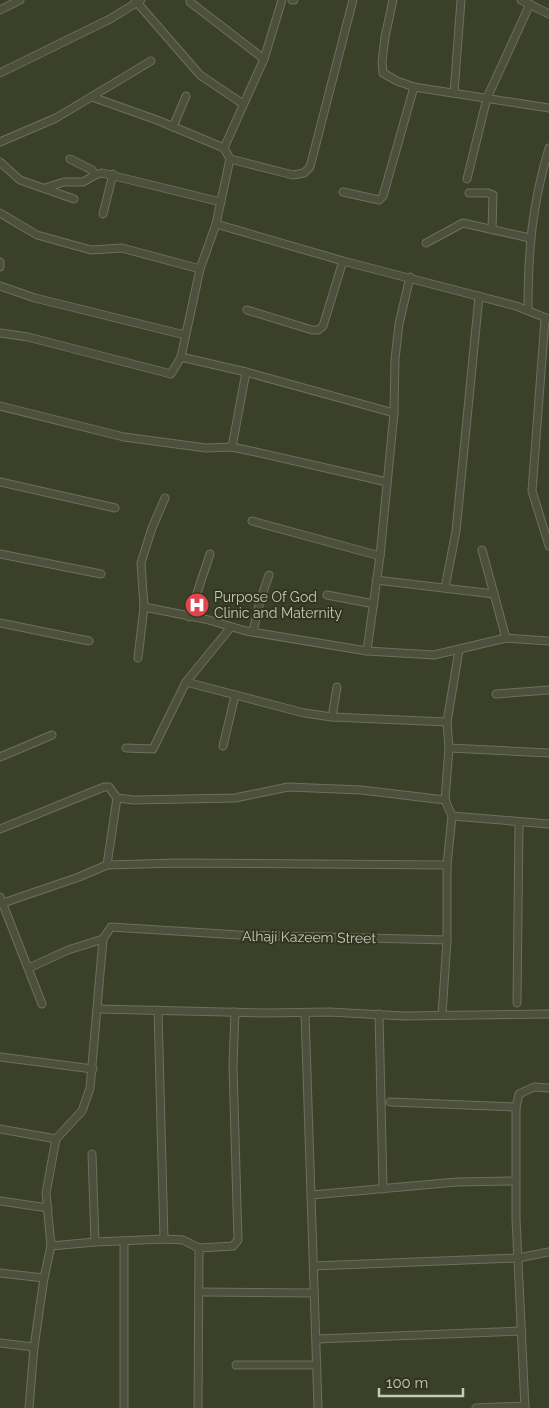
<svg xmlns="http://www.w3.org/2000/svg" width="549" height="1408" viewBox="0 0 549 1408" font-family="Raleway,sans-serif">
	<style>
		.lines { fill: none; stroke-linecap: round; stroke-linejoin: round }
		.minor-casing { stroke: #6c705d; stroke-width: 9 }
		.minor { stroke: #4c503c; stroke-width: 7 }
		.labels { text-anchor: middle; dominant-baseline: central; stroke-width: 4; stroke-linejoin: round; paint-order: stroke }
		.poi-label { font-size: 14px; fill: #c6cab9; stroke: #313521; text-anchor: start }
		.street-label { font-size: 14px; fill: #c6cab9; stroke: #313521 }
	</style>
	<rect width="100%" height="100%" fill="#3b4028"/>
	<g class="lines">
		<defs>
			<g id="minor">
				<path d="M 135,0 L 200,75 L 243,104"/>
				<path d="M 292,0 L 294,0"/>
				<path d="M 393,0 L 385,37 L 382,62 L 383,73 L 397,81 L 414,87 L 549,108"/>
				<path d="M 521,0 L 549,14"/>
				<path d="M 190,2 L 264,59"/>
				<path d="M 0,10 L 20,0"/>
				<path d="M 0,73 L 110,19 L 141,0"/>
				<path d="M 454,93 L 461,0"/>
				<path d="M 92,97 L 157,120 L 224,148"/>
				<path d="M 173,127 L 186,96"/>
				<path d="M 0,142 L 56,118 L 151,61"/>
				<path d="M 70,159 L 92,170 L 95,175"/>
				<path d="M 230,159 L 293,175 L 304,173 L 310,167 L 353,0"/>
				<path d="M 0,162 L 20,180 L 74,199"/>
				<path d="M 467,179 L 487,98 L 530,4"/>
				<path d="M 45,188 L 64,182 L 83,182 L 95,175 L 102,173 L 221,202"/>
				<path d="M 343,192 L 379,200 L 383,196 L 414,87"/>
				<path d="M 469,193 L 488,193 L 493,195 L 492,230"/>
				<path d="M 0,213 L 37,235 L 91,250 L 122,248 L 200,269"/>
				<path d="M 103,214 L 113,174"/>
				<path d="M 216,224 L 343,261 L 516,306 L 549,319"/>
				<path d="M 426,243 L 463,223 L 530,238"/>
				<path d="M 0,262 L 0,267"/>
				<path d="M 0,286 L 35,298 L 185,335"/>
				<path d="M 247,310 L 312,330 L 318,330 L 323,326 L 343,261"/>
				<path d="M 528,310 C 528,250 532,205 549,148"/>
				<path d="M 545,319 L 532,491 L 549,546"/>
				<path d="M 0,333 L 28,337 L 171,374 L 181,357 L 200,269 L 216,224 L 230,159 L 224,148 L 264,59 L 282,0"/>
				<path d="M 181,357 L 246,372 L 394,413"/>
				<path d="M 0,406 L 124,437 L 206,448 L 232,447 L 251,451 L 387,482"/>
				<path d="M 232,447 L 246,372"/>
				<path d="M 0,482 L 115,508"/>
				<path d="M 252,521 L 380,556"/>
				<path d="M 482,550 L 506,638"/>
				<path d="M 0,554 L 101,574"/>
				<path d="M 376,580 L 494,594"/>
				<path d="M 445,588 L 456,531 L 479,296"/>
				<path d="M 327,595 L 374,604"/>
				<path d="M 144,607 L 205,619 L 246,631 L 367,651 L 434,655 L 506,638 L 549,641"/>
				<path d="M 189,617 L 210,554"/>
				<path d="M 0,623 L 89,641"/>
				<path d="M 253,632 L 260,601 L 269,575"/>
				<path d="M 367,651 L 380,556 L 394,413 L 395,359 L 399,324 L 410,277"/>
				<path d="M 138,658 L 144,607 L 141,563 L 152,528 L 165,498"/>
				<path d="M 186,682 L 304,713 L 332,717 L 447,722"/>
				<path d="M 496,694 L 549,690"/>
				<path d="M 332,717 L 337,687"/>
				<path d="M 223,746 L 235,696"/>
				<path d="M 126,748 L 153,749 L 186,682 L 231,627"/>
				<path d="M 449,748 L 549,753"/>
				<path d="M 0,757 L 52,735"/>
				<path d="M 452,816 L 549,824"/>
				<path d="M 0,829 L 104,787 L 109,787 L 117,798 L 134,800 L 235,798 L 288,787 L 361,790 L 445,800"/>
				<path d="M 107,865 L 117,798"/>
				<path d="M 0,897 L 42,1004"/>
				<path d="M 3,903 L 79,877 L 107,865 L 177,863 L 447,865"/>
				<path d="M 447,940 L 447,865 L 452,816 L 445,800 L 449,748 L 447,722 L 459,650"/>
				<path d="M 29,968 L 68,950 L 103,939"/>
				<path d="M 517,1003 L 519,823"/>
				<path d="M 97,1009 L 265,1013 L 329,1012 L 404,1016 L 549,1014"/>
				<path d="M 158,1010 L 164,1239"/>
				<path d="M 305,1013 L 318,1408"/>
				<path d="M 379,1014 L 383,1189"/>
				<path d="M 0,1057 L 93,1069"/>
				<path d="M 390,1102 L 516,1107"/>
				<path d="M 0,1129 L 56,1139"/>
				<path d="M 92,1154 L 95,1242"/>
				<path d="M 311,1195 L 457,1182 L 515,1181"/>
				<path d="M 0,1201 L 48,1208"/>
				<path d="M 124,1242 L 124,1408"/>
				<path d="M 51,1246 L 46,1193 L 56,1139 L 82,1111 L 90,1088 L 103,939 L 111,927 L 239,935 L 447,940 L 442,1015"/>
				<path d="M 314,1266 L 518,1258 L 549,1252"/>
				<path d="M 0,1273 L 44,1278 L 51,1246 L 95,1242 L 164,1239 L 183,1240 L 199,1248"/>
				<path d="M 200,1292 L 314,1293"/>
				<path d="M 317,1339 L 522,1331"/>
				<path d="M 0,1343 L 34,1347"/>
				<path d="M 236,1365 L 317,1365"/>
				<path d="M 29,1408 L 34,1347 L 44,1278"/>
				<path d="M 198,1408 L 199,1248 L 233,1246 L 238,1240 L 233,1066 L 235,1012"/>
				<path d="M 476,1408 L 525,1406"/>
				<path d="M 525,1408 L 516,1219 L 516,1107 L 519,1094 L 534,1087 L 549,1088"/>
			</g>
		</defs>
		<use href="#minor" class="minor-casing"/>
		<use href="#minor" class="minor"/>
	</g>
	<defs>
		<symbol id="hospital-disc" viewBox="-11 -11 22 22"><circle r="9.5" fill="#e0444e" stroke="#313521"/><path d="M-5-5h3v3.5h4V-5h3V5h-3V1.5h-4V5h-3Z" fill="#fff"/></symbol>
	</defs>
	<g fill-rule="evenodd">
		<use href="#hospital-disc" x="183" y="591" width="28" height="28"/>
	</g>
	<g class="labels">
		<g class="poi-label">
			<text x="214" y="597">Purpose Of God<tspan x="214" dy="16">Clinic and Maternity</tspan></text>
		</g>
		<g class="street-label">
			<text transform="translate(309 937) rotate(1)">Alhaji Kazeem Street</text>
		</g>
	</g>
	<path d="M379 1388v8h84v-8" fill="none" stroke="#c6cab9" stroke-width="2.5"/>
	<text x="386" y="1388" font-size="15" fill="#c6cab9" stroke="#313521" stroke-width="4" paint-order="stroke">100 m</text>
</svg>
